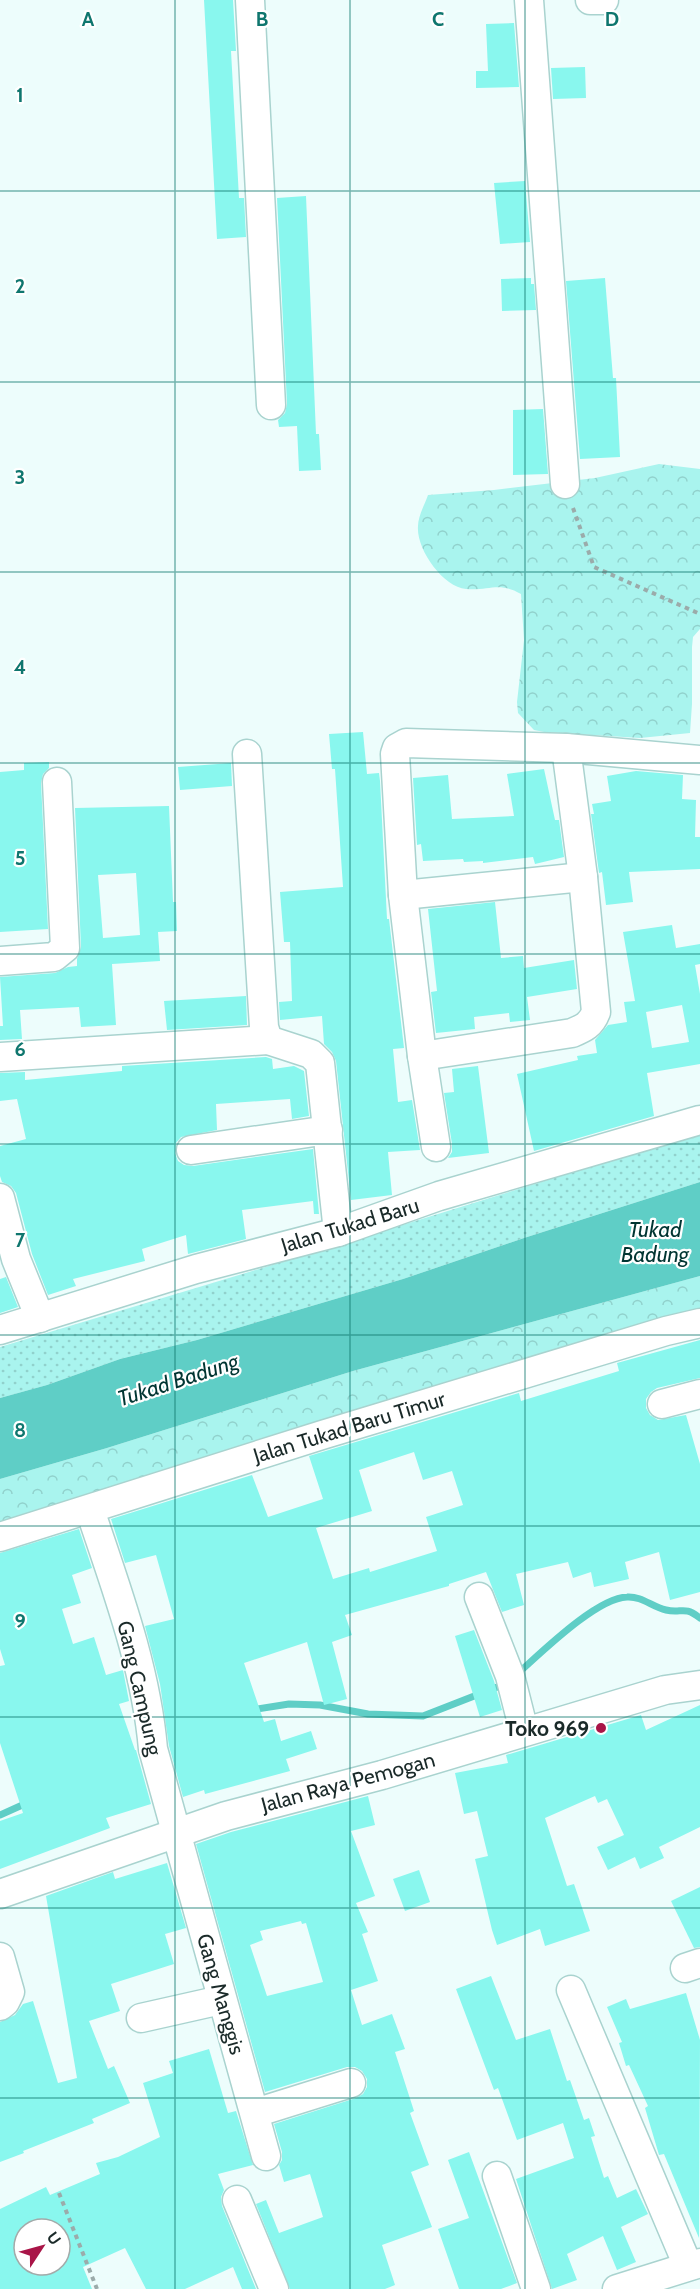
<svg xmlns="http://www.w3.org/2000/svg" width="700" height="2289" viewBox="0 0 700 2289" font-family="Cabin,sans-serif">
	<style>
		.grass { fill: url(#grass-dots) }
		.forest { fill: url(#forest-crowns) }
		.water { fill: #5fcec6 }
		.lines { fill: none; stroke-linecap: round; stroke-linejoin: round }
		.stream { stroke: #5fcec6; stroke-width: 7 }
		.building { fill: #89f7ee; fill-rule: evenodd }
		.minor-casing { stroke: #a9d3cf; stroke-width: 31 }
		.path { stroke: #9babaa; stroke-width: 4; stroke-dasharray: 4.5 4.5; stroke-linecap: butt }
		.minor { stroke: #fff; stroke-width: 28 }
		.grid { fill: none; stroke: #0f766e; stroke-width: 1.5; stroke-opacity: 0.55 }
		.poi-dot { fill: #a91548; stroke: #fff; stroke-width: 2 }
		.labels { text-anchor: middle; dominant-baseline: central; stroke-width: 4.5; stroke-linejoin: round; paint-order: stroke }
		.street-label { font-size: 21px; fill: #1a2a29; stroke: #fff }
		.poi-label { font-size: 21px; font-weight: bold; fill: #1a2a29; stroke: #fff; text-anchor: end }
		.water-label { font-size: 22px; font-style: italic; fill: #003532; stroke: #fff }
		.grid-label { font-size: 20px; text-anchor: middle; font-weight: bold; fill: #0f766e; stroke: #fff; stroke-width: 4.5; stroke-linejoin: round; paint-order: stroke }
	</style>
	<defs>
		<pattern id="grass-dots" width="8" height="8" patternUnits="userSpaceOnUse" patternTransform="scale(1.5)"><rect width="8" height="8" fill="#a9f4ee"/><path d="M2 2h.1M6 6h.1" fill="none" stroke="#91d1cc" stroke-width="1.8" stroke-linecap="round"/></pattern>
		<pattern id="forest-crowns" width="20" height="18" patternUnits="userSpaceOnUse" patternTransform="scale(1.5)"><rect width="20" height="18" fill="#a9f4ee"/><path d="M2 6a3 3 0 1 1 6 0M12 15a3 3 0 1 1 6 0" fill="none" stroke="#91d1cc"/></pattern>
	</defs>
	<rect width="100%" height="100%" fill="#edfdfc"/>
	<path class="grass" d="M 700,1133 L 700,1182 L 524,1238 L 403,1279 L 197,1340 L 120,1359 L 47,1385 L 0,1398 L 0,1347 L 302,1256 Z"/>
	<g class="forest">
		<path d="M 659,464 L 700,469 L 700,629 L 693,637 L 692,647 L 692,704 L 690,733 L 640,738 L 544,732 L 534,730 L 518,713 L 517,702 L 524,640 L 521,594 C 499,581 489,591 466,589 C 443,587 416,549 418,526 C 418,516 425,504 428,495 L 494,490 L 595,478 Z"/>
		<path d="M 700,1276 L 700,1314 L 0,1527 L 0,1479 L 107,1448 L 353,1371 Z"/>
	</g>
	<path class="water" d="M 700,1182 L 700,1276 L 353,1371 L 107,1448 L 0,1479 L 0,1398 L 47,1385 L 120,1359 L 197,1340 L 403,1279 L 524,1238 Z"/>
	<g class="lines">
		<g class="stream">
			<path d="M 516,1675 C 540,1654 596,1598 627,1597 C 642,1596 652,1607 666,1610 C 682,1614 683,1605 700,1618"/>
			<path d="M 251,1710 L 289,1704 L 320,1705 L 368,1714 L 423,1716 L 505,1684"/>
			<path d="M 0,1815 L 29,1802"/>
		</g>
	</g>
	<g class="building">
		<path d="M 204,0 L 233,0 L 236,51 L 231,51 L 239,198 L 244,198 L 246,237 L 217,239 Z"/>
		<path d="M 514,23 L 519,87 L 476,88 L 476,71 L 488,71 L 486,24 Z"/>
		<path d="M 585,67 L 586,98 L 553,99 L 551,68 Z"/>
		<path d="M 525,181 L 530,242 L 500,244 L 494,183 Z"/>
		<path d="M 306,196 L 316,434 L 319,434 L 321,470 L 299,471 L 297,426 L 279,427 L 278,420 L 285,413 L 287,404 L 277,198 Z"/>
		<path d="M 531,278 L 531,284 L 534,284 L 536,310 L 502,311 L 501,279 Z"/>
		<path d="M 605,278 L 613,378 L 616,378 L 620,457 L 580,459 L 566,281 Z"/>
		<path d="M 543,409 L 548,474 L 513,475 L 513,410 Z"/>
		<path d="M 363,732 L 367,774 L 379,773 L 380,781 L 387,919 L 389,919 L 404,1048 L 393,1049 L 398,1102 L 412,1100 L 420,1150 L 388,1152 L 392,1195 L 351,1200 L 336,1061 L 332,1052 L 324,1044 L 322,1016 L 280,1020 L 279,1002 L 292,1001 L 290,942 L 284,942 L 280,892 L 343,887 L 335,769 L 332,769 L 329,734 Z"/>
		<path d="M 49,762 L 49,768 L 43,774 L 41,783 L 48,929 L 0,932 L 0,772 L 24,770 L 24,763 Z"/>
		<path d="M 231,763 L 232,786 L 180,790 L 178,767 Z"/>
		<path d="M 544,769 L 555,820 L 559,820 L 564,857 L 535,864 L 533,857 L 483,863 L 483,861 L 464,862 L 463,859 L 423,861 L 421,844 L 417,845 L 413,778 L 448,775 L 452,819 L 514,816 L 507,774 Z"/>
		<path d="M 636,771 L 683,775 L 682,799 L 696,800 L 695,837 L 700,837 L 700,869 L 629,872 L 633,902 L 606,905 L 602,872 L 599,873 L 591,814 L 594,814 L 592,804 L 611,801 L 607,776 Z"/>
		<path d="M 169,806 L 173,902 L 176,902 L 177,931 L 158,932 L 160,961 L 112,964 L 116,1025 L 81,1027 L 79,1007 L 20,1010 L 22,1039 L 0,1040 L 0,1026 L 3,1026 L 0,977 L 55,973 L 68,967 L 77,966 L 77,959 L 81,947 L 75,808 ZM 136,873 L 140,935 L 103,938 L 98,875 Z"/>
		<path d="M 495,902 L 501,958 L 523,956 L 524,968 L 574,960 L 577,989 L 527,997 L 530,1020 L 510,1022 L 509,1013 L 474,1017 L 475,1029 L 436,1033 L 431,992 L 437,991 L 428,909 Z"/>
		<path d="M 672,925 L 676,948 L 700,944 L 700,964 L 695,965 L 700,994 L 700,1064 L 647,1073 L 654,1116 L 534,1151 L 517,1074 L 578,1060 L 577,1056 L 597,1053 L 595,1040 L 608,1025 L 627,1022 L 624,1002 L 635,1001 L 623,932 ZM 682,1005 L 689,1042 L 652,1048 L 646,1012 Z"/>
		<path d="M 246,996 L 247,1025 L 167,1030 L 164,1001 Z"/>
		<path d="M 266,1057 L 272,1059 L 273,1069 L 294,1066 L 304,1071 L 309,1116 L 292,1119 L 290,1099 L 216,1104 L 217,1130 L 181,1137 L 176,1143 L 175,1153 L 178,1161 L 184,1165 L 193,1166 L 313,1149 L 319,1214 L 314,1214 L 313,1201 L 242,1210 L 246,1239 L 188,1254 L 186,1235 L 142,1249 L 145,1261 L 73,1279 L 76,1286 L 48,1295 L 32,1254 L 16,1193 L 11,1186 L 2,1182 L 0,1176 L 0,1146 L 26,1139 L 17,1099 L 0,1101 L 0,1073 L 25,1072 L 25,1080 L 122,1071 L 122,1066 Z"/>
		<path d="M 478,1066 L 489,1153 L 448,1158 L 452,1152 L 452,1144 L 444,1093 L 454,1092 L 452,1069 Z"/>
		<path d="M 6,1277 L 18,1307 L 0,1313 L 0,1279 Z"/>
		<path d="M 700,1340 L 700,1378 L 657,1388 L 651,1392 L 646,1399 L 646,1408 L 650,1415 L 658,1420 L 686,1415 L 700,1464 L 700,1592 L 670,1600 L 659,1552 L 625,1562 L 629,1579 L 594,1587 L 591,1572 L 573,1578 L 568,1562 L 516,1574 L 524,1605 L 502,1612 L 486,1572 L 449,1584 L 449,1586 L 345,1615 L 352,1635 L 332,1642 L 347,1699 L 324,1705 L 307,1642 L 244,1663 L 264,1722 L 275,1719 L 281,1741 L 311,1731 L 317,1749 L 286,1759 L 290,1771 L 205,1794 L 204,1790 L 183,1797 L 169,1746 L 160,1684 L 145,1626 L 174,1619 L 156,1555 L 125,1563 L 111,1519 L 252,1475 L 268,1517 L 323,1499 L 309,1456 L 519,1393 L 521,1401 L 619,1371 L 617,1363 ZM 414,1452 L 423,1480 L 452,1471 L 463,1505 L 426,1517 L 437,1551 L 370,1572 L 369,1568 L 333,1579 L 316,1528 L 372,1511 L 359,1470 Z"/>
		<path d="M 79,1529 L 92,1568 L 72,1575 L 81,1603 L 62,1609 L 73,1644 L 94,1637 L 106,1675 L 123,1670 L 129,1701 L 119,1704 L 135,1750 L 136,1750 L 151,1804 L 106,1818 L 110,1828 L 0,1869 L 0,1821 L 23,1813 L 0,1743 L 0,1666 L 5,1665 L 0,1649 L 0,1553 Z"/>
		<path d="M 474,1630 L 494,1681 L 502,1710 L 480,1717 L 455,1636 Z"/>
		<path d="M 700,1705 L 700,1827 L 659,1847 L 664,1858 L 640,1869 L 635,1857 L 608,1870 L 597,1847 L 624,1835 L 607,1799 L 598,1803 L 595,1796 L 545,1818 L 567,1886 L 574,1884 L 590,1931 L 545,1946 L 540,1929 L 497,1945 L 492,1930 L 475,1859 L 488,1856 L 477,1811 L 464,1814 L 455,1773 L 508,1763 L 506,1755 L 641,1715 L 646,1730 Z"/>
		<path d="M 368,1796 L 375,1825 L 351,1831 L 375,1896 L 356,1903 L 368,1932 L 362,1934 L 378,1981 L 351,1990 L 362,2025 L 392,2014 L 405,2049 L 395,2052 L 414,2111 L 410,2113 L 429,2165 L 411,2172 L 432,2227 L 382,2245 L 395,2285 L 385,2289 L 290,2289 L 256,2204 L 266,2200 L 279,2233 L 323,2217 L 310,2174 L 284,2182 L 279,2165 L 282,2160 L 282,2152 L 274,2124 L 356,2098 L 363,2094 L 367,2087 L 367,2079 L 362,2071 L 355,2067 L 347,2067 L 265,2092 L 196,1844 L 231,1832 ZM 301,1921 L 302,1924 L 306,1923 L 323,1982 L 267,1996 L 250,1945 L 263,1940 L 260,1931 Z"/>
		<path d="M 167,1863 L 186,1928 L 165,1934 L 174,1964 L 111,1984 L 120,2011 L 89,2021 L 108,2069 L 114,2066 L 130,2103 L 92,2119 L 94,2123 L 23,2151 L 24,2153 L 0,2162 L 0,2022 L 15,2015 L 23,2004 L 33,2001 L 58,2083 L 77,2078 L 46,1896 L 113,1872 L 115,1879 Z"/>
		<path d="M 419,1870 L 430,1902 L 405,1911 L 393,1879 Z"/>
		<path d="M 700,1887 L 700,1947 L 694,1948 L 671,1901 Z"/>
		<path d="M 491,1976 L 516,2040 L 550,2029 L 567,2081 L 570,2080 L 584,2120 L 589,2118 L 595,2136 L 591,2137 L 604,2178 L 608,2176 L 617,2198 L 636,2189 L 648,2214 L 621,2227 L 636,2262 L 617,2270 L 603,2236 L 567,2254 L 577,2280 L 552,2289 L 516,2179 L 574,2158 L 563,2123 L 517,2140 L 498,2088 L 494,2090 L 456,1989 Z"/>
		<path d="M 686,1993 L 700,2040 L 699,2238 L 664,2154 L 659,2155 L 645,2108 L 648,2106 L 629,2065 L 626,2066 L 619,2043 L 622,2042 L 607,2007 L 626,1999 L 630,2009 Z"/>
		<path d="M 209,2049 L 228,2113 L 236,2111 L 253,2165 L 218,2174 L 224,2190 L 221,2197 L 222,2206 L 256,2289 L 242,2289 L 233,2267 L 185,2289 L 146,2289 L 125,2248 L 83,2267 L 92,2289 L 0,2289 L 0,2209 L 46,2187 L 50,2195 L 100,2174 L 96,2163 L 118,2157 L 160,2137 L 143,2083 L 173,2073 L 169,2061 ZM 24,2229 L 60,2229 L 60,2265 L 24,2265 Z"/>
		<path d="M 469,2152 L 517,2283 L 501,2289 L 459,2289 L 438,2229 L 469,2218 L 448,2160 Z"/>
	</g>
	<g class="lines">
		<defs>
			<g id="minor">
				<path d="M 250,0 L 271,405"/>
				<path d="M 529,0 L 565,484"/>
				<path d="M 590,0 L 604,0"/>
				<path d="M 247,754 L 264,1027 L 268,1040 L 311,1054 L 320,1063 L 338,1232"/>
				<path d="M 403,895 L 583,877"/>
				<path d="M 0,961 L 54,957 L 65,948 L 57,782"/>
				<path d="M 422,1056 L 572,1033 C 584,1028 591,1025 596,1012 L 583,877 L 566,748"/>
				<path d="M 0,1057 L 268,1040"/>
				<path d="M 436,1147 L 422,1056 L 403,895 L 395,754 L 397,748 L 406,743 L 566,748 L 700,760"/>
				<path d="M 191,1150 L 328,1130"/>
				<path d="M 0,1198 L 16,1259 L 40,1318"/>
				<path d="M 0,1330 L 196,1269 L 338,1232 L 439,1196 L 700,1120"/>
				<path d="M 662,1404 L 700,1394"/>
				<path d="M 90,1510 C 116,1588 146,1667 153,1749 L 266,2156"/>
				<path d="M 0,1537 L 322,1435 L 666,1331 L 700,1323"/>
				<path d="M 479,1597 L 510,1676 L 524,1731"/>
				<path d="M 0,1894 L 226,1816 L 382,1775 L 665,1690 L 700,1685"/>
				<path d="M 0,1957 L 10,1992 L 5,2002 L 0,2006"/>
				<path d="M 685,1968 L 700,1963"/>
				<path d="M 571,1990 L 688,2266"/>
				<path d="M 141,2018 L 221,2000"/>
				<path d="M 255,2113 L 351,2083"/>
				<path d="M 497,2176 L 536,2289"/>
				<path d="M 237,2200 L 274,2289"/>
				<path d="M 617,2289 L 700,2263"/>
			</g>
		</defs>
		<use href="#minor" class="minor-casing"/>
		<g class="path">
			<path d="M 573,508 L 594,567 L 700,614"/>
			<path d="M 59,2193 L 97,2289"/>
		</g>
		<use href="#minor" class="minor"/>
	</g>
	<path class="grid" d="M 175,0 L 175,2289M 350,0 L 350,2289M 525,0 L 525,2289M 0,191 L 700,191M 0,382 L 700,382M 0,572 L 700,572M 0,763 L 700,763M 0,954 L 700,954M 0,1144 L 700,1144M 0,1335 L 700,1335M 0,1526 L 700,1526M 0,1717 L 700,1717M 0,1908 L 700,1908M 0,2098 L 700,2098"/>
	<circle class="poi-dot" cx="601" cy="1728" r="6"/>
	<g class="labels">
		<g class="street-label">
			<text transform="translate(350 1225) rotate(-17)">Jalan Tukad Baru</text>
			<text transform="translate(349 1427) rotate(-17)">Jalan Tukad Baru Timur</text>
			<text transform="translate(140 1688) rotate(77)">Gang Campung</text>
			<text transform="translate(348 1782) rotate(-15)">Jalan Raya Pemogan</text>
			<text transform="translate(221 1994) rotate(74)">Gang Manggis</text>
		</g>
		<g class="poi-label">
			<text x="589" y="1728">Toko 969</text>
		</g>
		<g class="water-label">
			<text x="655" y="1229">Tukad<tspan x="655" dy="25">Badung</tspan></text>
			<text transform="translate(178 1380) rotate(-18)">Tukad Badung</text>
		</g>
	</g>
	<g class="grid-label">
		<text x="88" y="26">A</text>
		<text x="262" y="26">B</text>
		<text x="438" y="26">C</text>
		<text x="612" y="26">D</text>
		<text x="20" y="102">1</text>
		<text x="20" y="293">2</text>
		<text x="20" y="484">3</text>
		<text x="20" y="674">4</text>
		<text x="20" y="865">5</text>
		<text x="20" y="1056">6</text>
		<text x="20" y="1247">7</text>
		<text x="20" y="1437">8</text>
		<text x="20" y="1628">9</text>
	</g>
	<g transform="translate(42 2247) rotate(54)"><circle r="28" fill="#ffffff" stroke="#a3aaa9" stroke-width="1.5"/>
	<path d="M0-4.5L10 22L0 15L-10 22Z" fill="#a91548"/>
	<text y="-9" font-size="16" font-weight="bold" text-anchor="middle" fill="#1a2a29">U</text>
	</g>
</svg>
